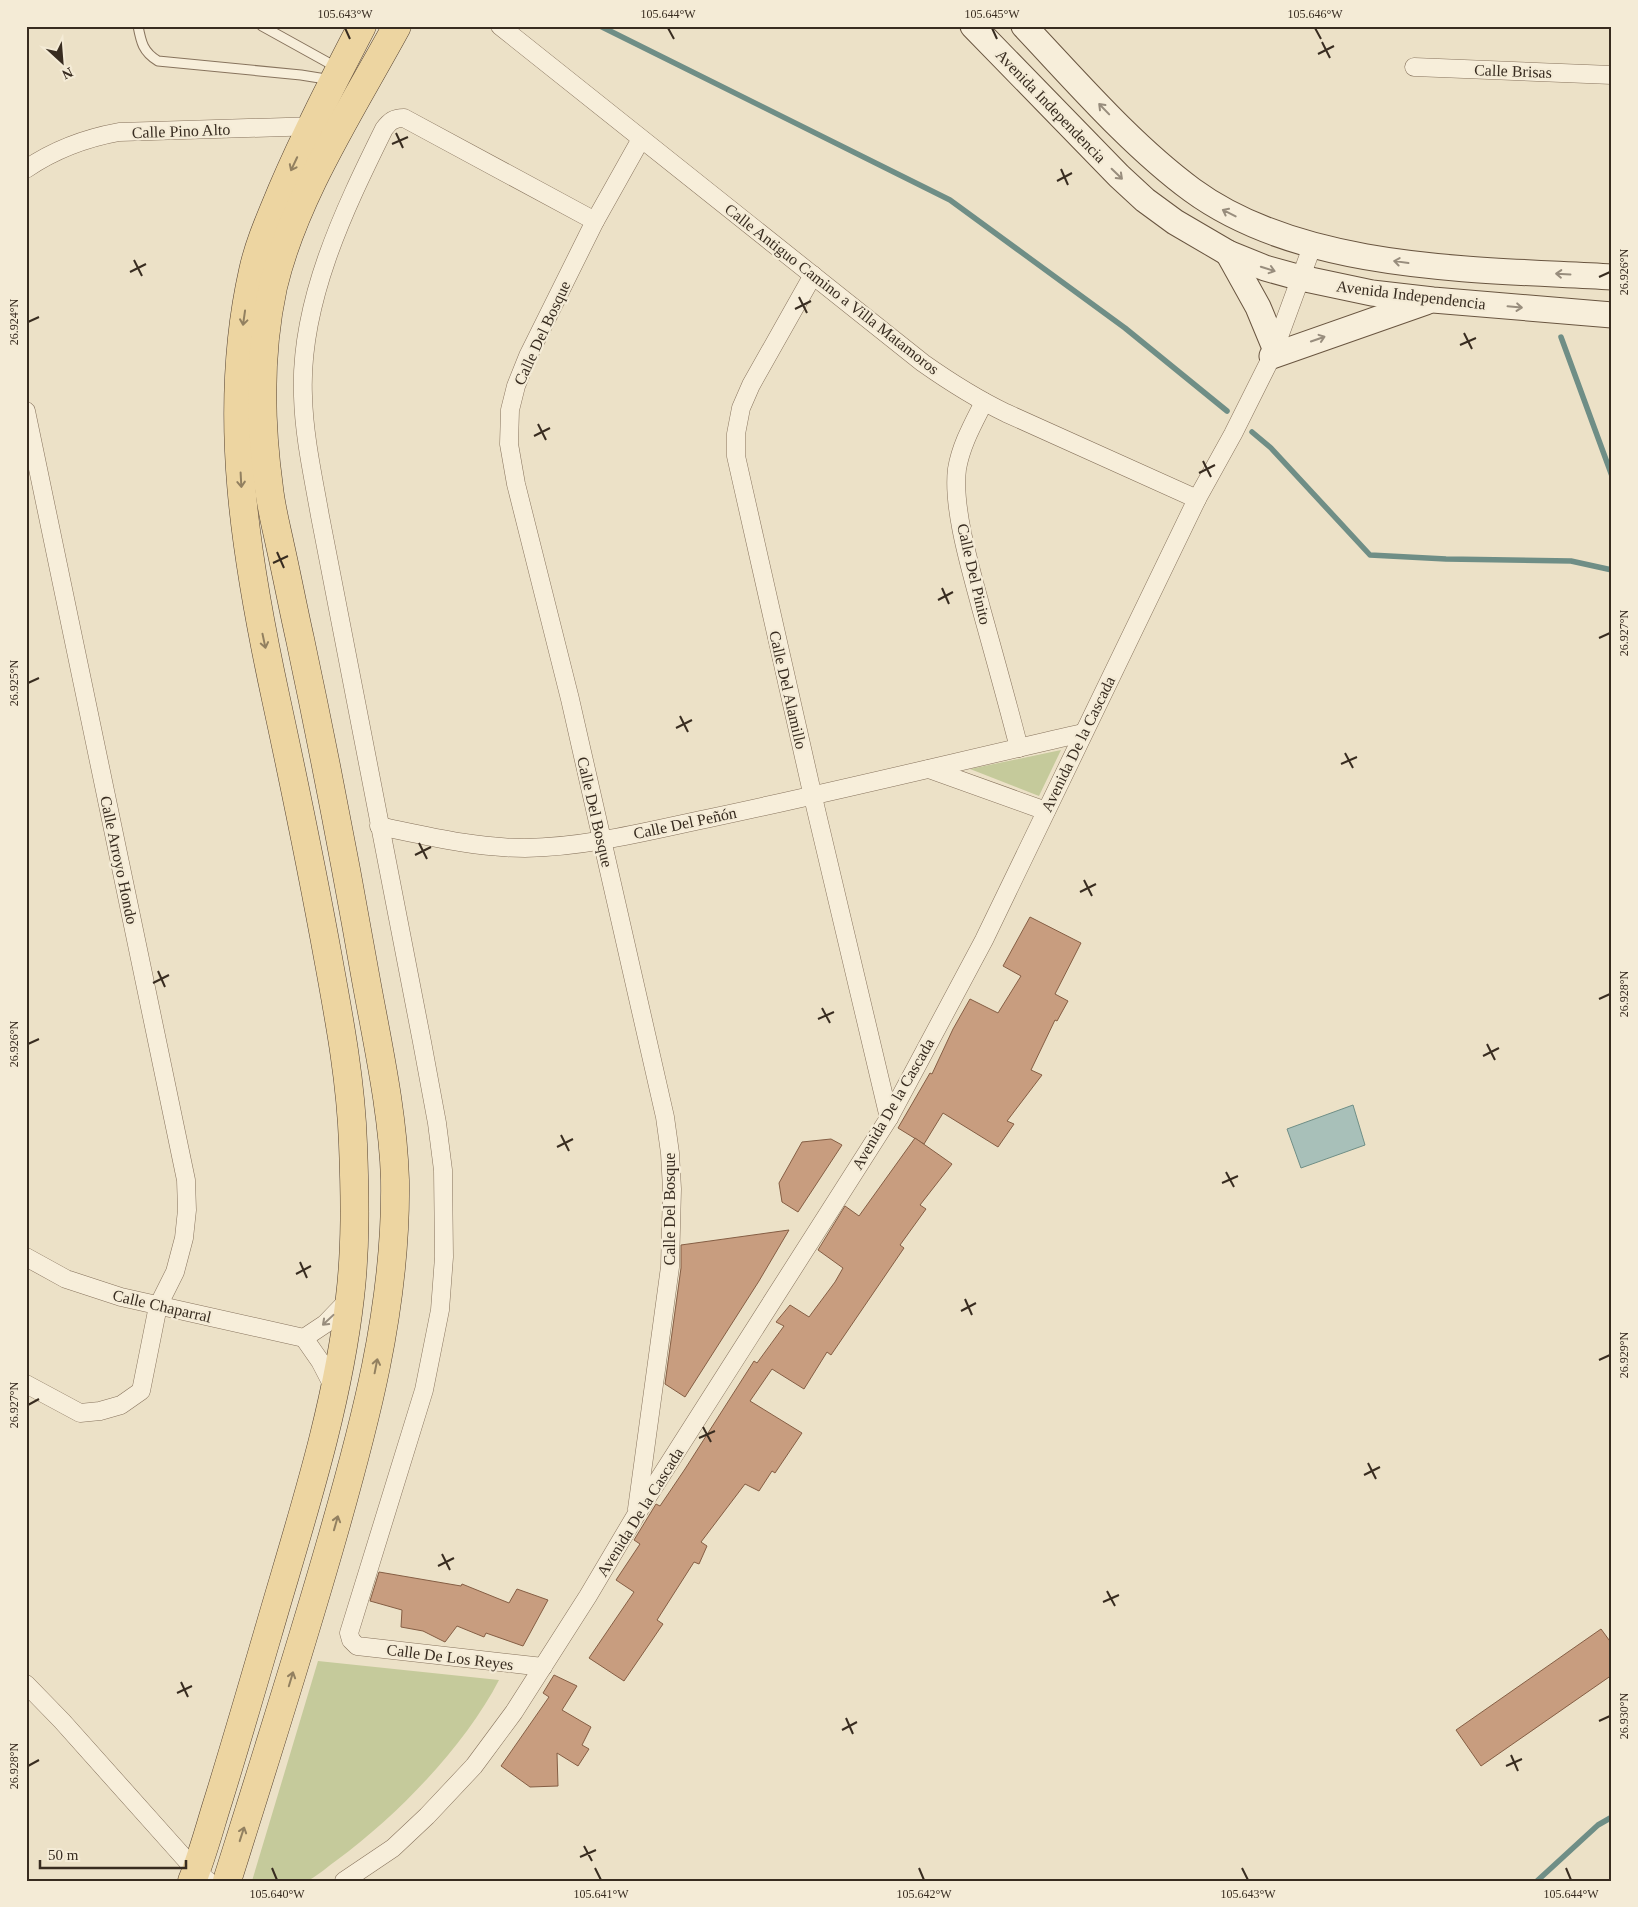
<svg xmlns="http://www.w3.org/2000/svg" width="1638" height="1907" viewBox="0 0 1638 1907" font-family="'Times New Roman',serif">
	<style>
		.green { fill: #c5ca9b }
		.water { fill: #a8c0b9; stroke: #6f8e86 }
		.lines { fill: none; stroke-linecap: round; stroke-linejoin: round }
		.stream { stroke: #6f8e86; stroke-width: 5.5 }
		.building { fill: #c89d7f; stroke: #855e44 }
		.service-casing { stroke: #87735d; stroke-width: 11 }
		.minor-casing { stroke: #87735d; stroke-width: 19 }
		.secondary-casing { stroke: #695540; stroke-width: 27 }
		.primary-casing { stroke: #554231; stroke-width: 29 }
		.service { stroke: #f7eeda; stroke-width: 9 }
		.minor { stroke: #f7eeda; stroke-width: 18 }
		.secondary { stroke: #f7eeda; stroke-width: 25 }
		.primary { stroke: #edd5a1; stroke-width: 28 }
		.oneway { stroke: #988d7d }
		.oneway2 { stroke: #928060 }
		.ticks { fill: none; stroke: #382c20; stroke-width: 2 }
		.labels { text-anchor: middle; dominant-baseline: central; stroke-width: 4.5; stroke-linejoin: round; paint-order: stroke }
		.street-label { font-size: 16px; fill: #382c20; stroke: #f4ebd6 }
		.neatline { fill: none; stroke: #382c20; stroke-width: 2 }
		.ticks-label { font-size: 12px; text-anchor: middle; fill: #382c20 }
	</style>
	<rect width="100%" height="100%" fill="#ece1c7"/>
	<g class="green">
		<path d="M 1061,750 L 1039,796 L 970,769 Z"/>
		<path d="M 318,1661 L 499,1680 C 465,1746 397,1816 337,1860 C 328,1866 319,1875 309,1880 C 301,1884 263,1881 252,1881 Z"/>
	</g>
	<path class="water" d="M 1353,1105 L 1365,1145 L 1301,1168 L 1287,1129 Z"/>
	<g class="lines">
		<g class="stream">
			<path d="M 600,26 L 950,200 L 1125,328 L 1227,411"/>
			<path d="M 1561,337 L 1612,476"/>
			<path d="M 1252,432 L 1271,448 L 1370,555 L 1446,559 L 1571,561 L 1612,570"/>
			<path d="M 1537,1881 L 1598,1825 L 1612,1817"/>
		</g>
	</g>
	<g class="building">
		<path d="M 1030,917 L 1081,943 L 1055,994 L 1068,1001 L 1057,1021 L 1055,1020 L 1031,1070 L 1042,1075 L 1007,1121 L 1014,1124 L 998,1147 L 943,1113 L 924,1144 L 898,1128 L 930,1073 L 932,1074 L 953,1029 L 970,999 L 998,1013 L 1021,976 L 1003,966 Z"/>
		<path d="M 915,1138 L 952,1164 L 920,1205 L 926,1209 L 900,1245 L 904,1248 L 831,1355 L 827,1352 L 804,1389 L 772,1369 L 750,1401 L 802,1433 L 775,1473 L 772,1471 L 759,1491 L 745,1484 L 701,1542 L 707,1546 L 699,1564 L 694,1562 L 657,1620 L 663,1624 L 624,1681 L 589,1658 L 634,1592 L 616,1580 L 640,1544 L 634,1540 L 656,1504 L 660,1506 L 685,1469 L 754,1361 L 757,1363 L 784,1326 L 776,1322 L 790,1305 L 809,1317 L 835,1282 L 843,1268 L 818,1250 L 845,1206 L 859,1216 Z"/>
		<path d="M 831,1139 L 842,1145 L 798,1212 L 782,1202 L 779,1183 L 802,1142 Z"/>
		<path d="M 789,1230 L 759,1281 L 685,1397 L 665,1384 L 681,1268 L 681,1245 Z"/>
		<path d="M 379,1572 L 461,1586 L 462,1584 L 509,1603 L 517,1589 L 548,1600 L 523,1646 L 486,1633 L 484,1637 L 457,1626 L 445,1642 L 423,1631 L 401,1627 L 402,1610 L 370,1601 Z"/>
		<path d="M 1601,1629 L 1612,1644 L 1612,1675 L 1481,1766 L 1456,1730 Z"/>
		<path d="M 554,1675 L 577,1686 L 562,1710 L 591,1727 L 582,1745 L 589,1749 L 578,1766 L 557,1753 L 558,1786 L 530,1787 L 501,1766 L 549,1697 L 543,1693 Z"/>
	</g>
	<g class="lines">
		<defs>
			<g id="service">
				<path d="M 138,26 C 141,42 143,52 158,61 L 301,75 L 332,80"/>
				<path d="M 262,26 L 336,67"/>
			</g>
			<g id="minor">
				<path d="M 500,26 L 923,363 C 950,382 977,399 1006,413 L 1197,499"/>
				<path d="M 1414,67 L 1612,75"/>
				<path d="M 26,169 C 54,150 86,138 119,132 L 318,126"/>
				<path d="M 813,275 L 751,385 L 741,408 L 736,434 L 736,456 L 813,797 L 889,1118"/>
				<path d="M 984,402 C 973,424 961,445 957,469 C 952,508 971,570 981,608 C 994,655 1007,701 1019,748"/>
				<path d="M 26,411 L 186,1180 L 187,1210 L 184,1238 L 175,1272 L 158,1306 L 141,1391 L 121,1405 L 100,1411 L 80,1413 L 26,1384"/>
				<path d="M 929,769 L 1046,811"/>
				<path d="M 379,826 C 427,836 475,848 525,848 C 589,847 652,830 715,817 C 838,791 960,761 1083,733"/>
				<path d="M 26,1257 L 66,1279 L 121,1297 L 304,1338 L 320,1361 L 334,1388"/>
				<path d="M 304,1338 L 325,1324 L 350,1298"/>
				<path d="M 637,1509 L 670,1267 L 672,1189 L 670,1153 L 665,1117 L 570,699 L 516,484 L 509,444 L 510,410 L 516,386 L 528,356 L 595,221 L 641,139"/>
				<path d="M 543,1667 L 357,1646 L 351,1640 L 349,1633 L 424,1390 L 440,1310 L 444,1257 L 443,1170 L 437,1123 L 422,1042 L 320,516 C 313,476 304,436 303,396 C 299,303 344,210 384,129 C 390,121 394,118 404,118 L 595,221"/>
				<path d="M 26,1684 L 62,1721 L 196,1871 L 208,1881"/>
				<path d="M 344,1881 L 393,1848 L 427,1816 L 474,1766 L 514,1712 L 588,1596 L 636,1515 L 889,1118 L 984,940 L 1197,499 L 1233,434 L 1272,356 L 1313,244"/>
			</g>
			<g id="secondary">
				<path d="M 973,26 L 1119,176 L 1145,200 L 1175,222 L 1228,253 L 1265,268 L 1301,278 L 1372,293 L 1433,300 L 1612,315"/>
				<path d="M 1024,26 C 1076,81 1131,145 1192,190 C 1304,272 1478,269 1612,277"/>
				<path d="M 1228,253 L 1258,307 L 1275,348"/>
				<path d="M 1272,356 L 1426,302"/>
			</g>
			<g id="primary">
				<path d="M 192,1881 C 203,1854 210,1826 219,1798 C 236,1743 252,1688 268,1633 C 300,1522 337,1412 350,1297 C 356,1246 355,1195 353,1144 C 351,1083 340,1023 329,963 C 313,875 295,787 276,699 C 246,560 221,413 253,271 C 259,243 271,217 282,190 C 306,134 334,80 362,26"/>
				<path d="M 227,1881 C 262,1770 297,1660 329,1549 C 364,1428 397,1307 395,1180 C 393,1113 378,1046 366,980 C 346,866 324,752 300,639 C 293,608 287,576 280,545 C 276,526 271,507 269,488 C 260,422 259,352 273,287 C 294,197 353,107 397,26"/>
			</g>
		</defs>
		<use href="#service" class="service-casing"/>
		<use href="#minor" class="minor-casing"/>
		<use href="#secondary" class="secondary-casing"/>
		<use href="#primary" class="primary-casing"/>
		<use href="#service" class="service"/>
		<use href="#minor" class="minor"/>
		<use href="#secondary" class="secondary"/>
		<use href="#primary" class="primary"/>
	</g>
	<defs><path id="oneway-shaft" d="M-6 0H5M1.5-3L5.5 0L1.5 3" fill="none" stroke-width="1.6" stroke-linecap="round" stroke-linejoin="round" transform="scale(1.25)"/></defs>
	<g class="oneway">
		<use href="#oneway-shaft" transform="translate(1104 109) rotate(-134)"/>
		<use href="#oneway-shaft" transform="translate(1117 174) rotate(44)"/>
		<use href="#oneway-shaft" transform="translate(1229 213) rotate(-153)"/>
		<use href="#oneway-shaft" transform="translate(1401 262) rotate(-172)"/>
		<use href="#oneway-shaft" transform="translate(1268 269) rotate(18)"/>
		<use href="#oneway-shaft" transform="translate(1563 274) rotate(-177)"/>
		<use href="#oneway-shaft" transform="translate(1515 307) rotate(5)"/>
		<use href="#oneway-shaft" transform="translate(1318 339) rotate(-19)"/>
		<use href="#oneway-shaft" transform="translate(328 1320) rotate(137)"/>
	</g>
	<g class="oneway2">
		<use href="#oneway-shaft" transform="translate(294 164) rotate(115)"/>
		<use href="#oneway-shaft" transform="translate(244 318) rotate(98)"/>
		<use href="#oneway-shaft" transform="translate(241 480) rotate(87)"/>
		<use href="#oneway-shaft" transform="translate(264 641) rotate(78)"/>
		<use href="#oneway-shaft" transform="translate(376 1366) rotate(-79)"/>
		<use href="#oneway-shaft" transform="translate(336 1523) rotate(-74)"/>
		<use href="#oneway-shaft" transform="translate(291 1679) rotate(-73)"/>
		<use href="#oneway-shaft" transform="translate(242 1834) rotate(-72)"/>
	</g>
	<path class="ticks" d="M 345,28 L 350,39M 668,28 L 674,39M 992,28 L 997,39M 1315,28 L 1321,39M 1322,42 L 1330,58M 1318,54 L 1334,46M 396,133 L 403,148M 392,144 L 408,137M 1061,169 L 1068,185M 1057,181 L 1072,173M 134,260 L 142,276M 130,272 L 146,264M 1599,277 L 1610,272M 799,297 L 807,313M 795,309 L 811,301M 28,322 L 39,317M 1464,333 L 1472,349M 1460,345 L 1476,338M 538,424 L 546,440M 534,436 L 550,428M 1203,461 L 1211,477M 1199,473 L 1215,465M 277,552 L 284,568M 273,563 L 288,556M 942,588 L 949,604M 938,600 L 953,592M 1599,638 L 1610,633M 28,683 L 39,678M 680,716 L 688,732M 676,728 L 692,720M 1345,753 L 1353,768M 1341,764 L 1357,757M 419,843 L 427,859M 415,855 L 431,847M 1084,880 L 1092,896M 1080,892 L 1096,884M 158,971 L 165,987M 153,983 L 169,975M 1599,999 L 1610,994M 822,1008 L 830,1023M 818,1019 L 834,1012M 28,1044 L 39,1039M 1487,1044 L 1495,1060M 1483,1056 L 1499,1048M 561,1135 L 569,1151M 557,1147 L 573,1139M 1226,1172 L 1234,1187M 1222,1183 L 1238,1176M 300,1262 L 307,1278M 296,1274 L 311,1266M 965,1299 L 972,1315M 961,1311 L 976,1303M 1599,1360 L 1610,1355M 28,1405 L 39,1399M 703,1427 L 711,1442M 699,1438 L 715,1431M 1368,1463 L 1376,1479M 1364,1475 L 1380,1467M 442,1554 L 450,1570M 438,1566 L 454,1558M 1107,1591 L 1115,1606M 1103,1602 L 1119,1595M 181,1682 L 188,1697M 177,1693 L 192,1686M 846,1718 L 853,1734M 1599,1721 L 1610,1716M 842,1730 L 857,1722M 1511,1755 L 1518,1771M 28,1766 L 39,1760M 1506,1766 L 1522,1759M 584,1846 L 592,1861M 580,1857 L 596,1850M 272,1868 L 277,1880M 595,1868 L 601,1880M 919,1868 L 924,1880M 1242,1868 L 1248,1880M 1566,1868 L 1571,1880"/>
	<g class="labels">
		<g class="street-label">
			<text transform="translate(1513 71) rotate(2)">Calle Brisas</text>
			<text transform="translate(1051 106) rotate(46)">Avenida Independencia</text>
			<text transform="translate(181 131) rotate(-2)">Calle Pino Alto</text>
			<text transform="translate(832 289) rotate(38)">Calle Antiguo Camino a Villa Matamoros</text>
			<text transform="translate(1411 295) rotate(7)">Avenida Independencia</text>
			<text transform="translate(542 333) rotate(-65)">Calle Del Bosque</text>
			<text transform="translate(974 574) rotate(77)">Calle Del Pinito</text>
			<text transform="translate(788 690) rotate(77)">Calle Del Alamillo</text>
			<text transform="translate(1078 744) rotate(-64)">Avenida De la Cascada</text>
			<text transform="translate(595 812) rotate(77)">Calle Del Bosque</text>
			<text transform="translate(685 823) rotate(-12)">Calle Del Peñón</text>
			<text transform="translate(119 860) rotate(78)">Calle Arroyo Hondo</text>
			<text transform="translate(893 1104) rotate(-60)">Avenida De la Cascada</text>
			<text transform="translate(669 1209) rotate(-90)">Calle Del Bosque</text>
			<text transform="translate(162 1306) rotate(13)">Calle Chaparral</text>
			<text transform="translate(640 1512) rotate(-58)">Avenida De la Cascada</text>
			<text transform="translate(450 1657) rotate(7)">Calle De Los Reyes</text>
		</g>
	</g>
	<rect width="1638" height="1907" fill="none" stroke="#f4ebd6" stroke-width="55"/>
	<g transform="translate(62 62) rotate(154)" stroke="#f4ebd6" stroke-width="4" paint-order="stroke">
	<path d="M0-4L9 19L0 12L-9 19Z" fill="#382c20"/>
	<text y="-8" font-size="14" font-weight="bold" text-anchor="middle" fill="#382c20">N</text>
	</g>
	<path d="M40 1860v8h146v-8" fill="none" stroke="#382c20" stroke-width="2.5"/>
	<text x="48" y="1860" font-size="15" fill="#382c20" stroke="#f4ebd6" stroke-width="4" paint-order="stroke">50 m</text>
	<rect x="28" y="28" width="1582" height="1852" class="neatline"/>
	<g class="ticks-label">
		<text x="345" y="18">105.643°W</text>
		<text x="668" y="18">105.644°W</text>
		<text x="992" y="18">105.645°W</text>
		<text x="1315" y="18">105.646°W</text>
		<text transform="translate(1624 272) rotate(-90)" y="4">26.926°N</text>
		<text transform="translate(14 322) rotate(-90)" y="4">26.924°N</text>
		<text transform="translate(1624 633) rotate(-90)" y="4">26.927°N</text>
		<text transform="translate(14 683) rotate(-90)" y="4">26.925°N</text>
		<text transform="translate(1624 994) rotate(-90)" y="4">26.928°N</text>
		<text transform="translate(14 1044) rotate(-90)" y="4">26.926°N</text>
		<text transform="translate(1624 1355) rotate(-90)" y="4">26.929°N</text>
		<text transform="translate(14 1405) rotate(-90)" y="4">26.927°N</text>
		<text transform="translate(1624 1716) rotate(-90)" y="4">26.930°N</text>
		<text transform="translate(14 1766) rotate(-90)" y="4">26.928°N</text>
		<text x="277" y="1898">105.640°W</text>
		<text x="601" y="1898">105.641°W</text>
		<text x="924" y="1898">105.642°W</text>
		<text x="1248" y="1898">105.643°W</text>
		<text x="1571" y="1898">105.644°W</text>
	</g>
</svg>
